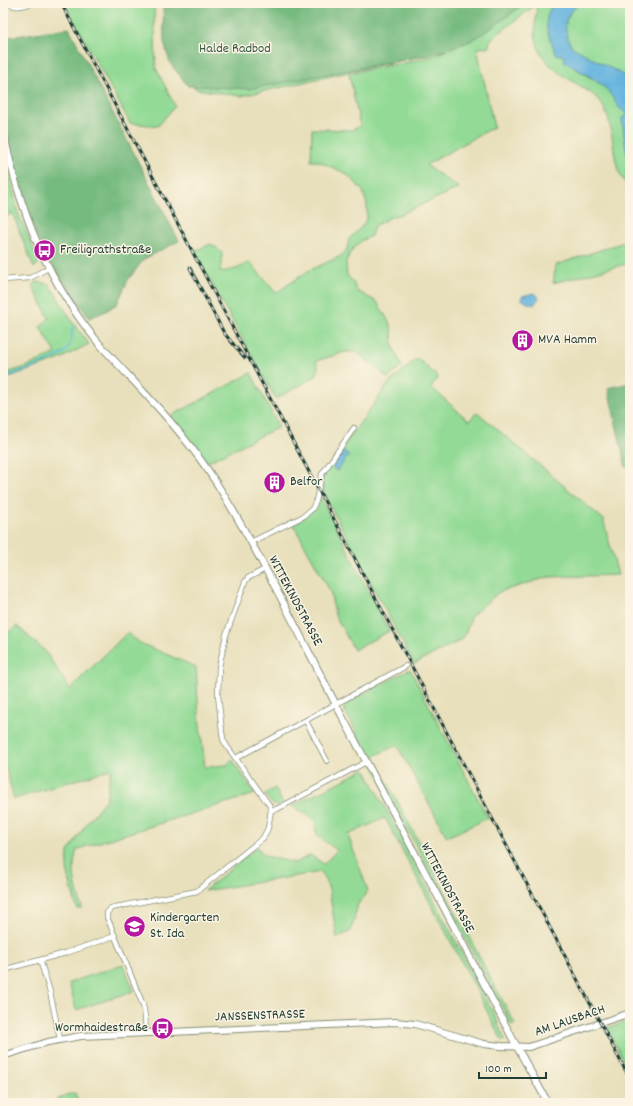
<svg xmlns="http://www.w3.org/2000/svg" width="633" height="1106" viewBox="0 0 633 1106" font-family="Dekko,sans-serif">
	<style>
		.green { fill: #92da95; stroke: #588c64 }
		.forest { fill: #75ba7e; stroke: #4a7c59 }
		.water { fill: #63b3de; stroke: #417889 }
		.lines { fill: none; stroke-linecap: round; stroke-linejoin: round }
		.stream { stroke: #63b3de; stroke-width: 1.5 }
		.street-casing { stroke: #848e78; stroke-width: 6 }
		.secondary-casing { stroke: #848e78; stroke-width: 8 }
		.street { stroke: #fff; stroke-width: 4.5 }
		.secondary { stroke: #fff; stroke-width: 6 }
		.rail-casing { stroke: #1f3d34; stroke-width: 3 }
		.rail { stroke: #fcf5e5; stroke-width: 1.5; stroke-dasharray: 4.5; stroke-linecap: butt }
		.labels { text-anchor: middle; dominant-baseline: central; stroke-width: 3; stroke-linejoin: round; paint-order: stroke }
		.park-label { font-size: 14px; fill: #365c47; stroke: #fcf5e5 }
		.poi-label { font-size: 14px; fill: #1f3d34; stroke: #fcf5e5; text-anchor: start }
		.street-label { font-size: 14px; fill: #1f3d34; stroke: #fcf5e5 }
	</style>
	<rect width="100%" height="100%" fill="#fcf5e5"/>
	<filter id="ink" filterUnits="userSpaceOnUse"><feTurbulence type="fractalNoise" baseFrequency=".025" numOctaves="2"/><feDisplacementMap in="SourceGraphic" scale="8" xChannelSelector="R" yChannelSelector="G"/><feConvolveMatrix kernelMatrix="1 2 1 2 8 2 1 2 1" color-interpolation-filters="sRGB"/></filter>
	<filter id="wash" filterUnits="userSpaceOnUse"><feTurbulence type="fractalNoise" baseFrequency=".012" numOctaves="4" result="noise"/><feDisplacementMap in="SourceGraphic" scale="16" xChannelSelector="R" yChannelSelector="G"/><feGaussianBlur stdDeviation="0.9" result="paint"/><feColorMatrix in="noise" values="0 0 0 0 0 0 0 0 0 0 0 0 0 0 0 0 0 1.4 0 .05"/><feComposite in="paint" operator="in"/></filter>
	<g filter="url(#wash)">
		<rect width="100%" height="100%" fill="#e8e0bc"/>
		<g class="green">
			<path d="M 64,3 L 154,3 L 156,68 L 175,106 L 158,126 L 130,123 Z"/>
			<path d="M 178,3 L 538,3 L 490,40 L 489,47 L 477,48 L 494,127 L 426,165 L 459,188 L 401,214 L 391,217 L 374,226 L 371,236 L 361,241 L 352,250 L 346,261 L 347,275 L 353,282 L 357,291 L 377,302 L 391,325 L 394,349 L 402,366 L 388,378 L 357,352 L 345,352 L 316,361 L 318,366 L 316,376 L 276,399 L 194,252 L 210,244 L 216,247 L 222,253 L 222,264 L 219,271 L 222,272 C 232,270 241,269 249,261 L 276,293 L 308,271 L 341,256 L 347,249 L 349,239 L 364,224 L 367,217 L 367,205 L 363,191 L 354,181 L 345,173 L 318,161 L 311,161 L 312,129 L 352,130 L 360,126 L 349,74 C 381,65 417,64 448,50 L 241,96 L 196,89 L 183,67 Z"/>
			<path d="M 541,3 L 554,3 C 552,7 549,10 548,14 C 543,29 552,41 556,54 L 564,56 L 565,62 L 602,85 L 612,94 L 617,105 L 627,113 L 628,115 L 622,118 L 626,149 L 630,166 L 630,189 C 627,185 624,181 621,176 C 611,157 615,128 604,108 C 598,96 588,91 577,84 C 546,66 529,50 537,11 L 535,9 Z"/>
			<path d="M 580,3 L 630,3 L 630,85 L 624,76 L 618,72 L 593,59 L 571,46 C 567,37 562,24 569,15 C 571,10 577,7 580,3 Z"/>
			<path d="M 3,143 L 18,213 L 39,262 L 34,268 L 12,212 L 3,220 Z"/>
			<path d="M 630,240 L 630,263 L 553,283 L 556,265 Z"/>
			<path d="M 37,282 L 49,284 L 74,324 L 89,344 L 58,360 L 3,379 L 3,374 L 26,367 L 56,353 L 40,327 L 49,318 L 32,285 Z"/>
			<path d="M 417,358 L 438,377 L 431,387 L 469,421 L 477,412 L 603,519 L 618,575 L 548,577 L 499,592 L 470,617 L 470,621 L 463,639 L 414,664 L 321,489 L 325,473 L 329,466 L 389,383 Z"/>
			<path d="M 251,373 L 279,427 L 205,463 L 171,416 Z"/>
			<path d="M 320,496 L 389,631 L 354,650 L 335,615 L 330,591 L 293,524 C 306,517 315,509 320,496 Z"/>
			<path d="M 17,626 L 45,651 L 70,689 L 127,633 L 140,643 L 196,667 L 199,717 L 205,767 L 227,765 L 232,759 L 255,794 L 87,846 L 77,850 C 70,872 76,887 82,908 L 77,909 L 67,870 L 68,852 L 87,823 L 106,799 L 111,769 L 14,799 L 6,769 L 3,769 L 3,636 Z"/>
			<path d="M 410,669 L 488,818 L 447,837 L 397,745 L 370,758 L 342,705 Z"/>
			<path d="M 377,763 L 515,1024 L 512,1026 L 373,765 Z"/>
			<path d="M 365,769 L 496,1018 L 505,1040 L 502,1041 L 473,983 L 385,818 L 348,835 L 368,891 L 358,904 L 351,931 L 337,938 L 329,889 L 321,872 L 204,891 L 257,847 L 265,856 L 295,863 L 310,855 L 324,864 L 337,850 L 317,836 L 314,819 L 292,806 Z"/>
			<path d="M 275,788 L 283,804 C 273,809 270,801 265,794 Z"/>
			<path d="M 123,964 L 134,991 L 76,1010 L 69,983 Z"/>
			<path d="M 630,1020 L 630,1074 L 607,1028 Z"/>
			<path d="M 75,1093 L 79,1103 L 51,1103 L 66,1095 Z"/>
		</g>
		<g class="forest">
			<path d="M 163,3 L 525,3 L 493,27 L 471,41 L 429,55 L 250,89 L 188,86 L 170,63 L 164,42 Z"/>
			<path d="M 69,28 L 179,241 L 144,259 L 128,280 L 117,304 L 104,312 L 89,318 L 52,266 L 36,235 L 20,188 L 12,161 L 3,112 L 3,38 Z"/>
			<path d="M 630,383 L 630,467 L 626,468 L 608,388 Z"/>
		</g>
		<g class="water">
			<path d="M 554,3 L 580,3 C 577,7 571,10 569,14 C 562,24 567,37 571,46 L 593,59 L 618,72 L 624,76 L 630,85 L 630,166 L 626,149 L 622,118 L 627,115 L 627,113 C 617,110 614,97 607,90 C 596,78 579,71 565,62 L 564,56 L 556,54 C 552,41 543,29 548,14 C 549,10 552,7 554,3 Z"/>
			<path d="M 534,293 L 538,296 L 539,298 L 534,305 L 530,303 L 529,304 L 521,299 L 522,296 Z"/>
			<path d="M 344,451 L 349,455 L 337,471 L 332,467 Z"/>
		</g>
		<g class="lines">
			<path class="stream" d="M 3,377 C 16,374 59,359 67,350 C 72,344 72,333 73,326"/>
		</g>
	</g>
	<g filter="url(#ink)">
		<g class="lines">
			<defs>
				<g id="street">
					<path d="M 9,3 C 16,9 25,5 33,3"/>
					<path d="M 3,280 L 30,278 L 48,268"/>
					<path d="M 251,542 L 304,516 L 312,509 L 316,501 L 322,474 L 354,428"/>
					<path d="M 265,569 L 248,578 L 245,582 L 226,635 L 219,667 L 218,695 L 222,732 L 223,739 L 226,745 L 270,806 L 271,810"/>
					<path d="M 306,721 L 327,761"/>
					<path d="M 236,758 L 406,666"/>
					<path d="M 271,810 L 277,809 L 366,762"/>
					<path d="M 40,960 L 50,992 L 60,1039"/>
					<path d="M 3,970 L 66,953 L 115,936"/>
					<path d="M 146,1033 L 145,1016 L 143,1005 L 107,917 L 107,913 L 111,908 L 197,891 L 263,838 L 268,828 L 271,810"/>
				</g>
				<g id="secondary">
					<path d="M 3,129 C 18,207 46,280 97,341 C 114,361 133,380 151,400 C 178,429 202,459 222,492 C 266,565 303,642 343,718 C 401,827 460,937 517,1047 L 548,1103"/>
					<path d="M 3,1056 L 48,1042 L 81,1036 L 395,1022 L 415,1024 L 484,1044 L 501,1046 L 529,1047 L 630,1013"/>
				</g>
			</defs>
			<use href="#street" class="street-casing"/>
			<use href="#secondary" class="secondary-casing"/>
			<use href="#street" class="street"/>
			<use href="#secondary" class="secondary"/>
			<defs>
				<g id="rail">
					<path d="M 61,3 L 630,1079"/>
					<path d="M 190,268 L 224,333 L 245,358"/>
				</g>
			</defs>
			<use href="#rail" class="rail-casing"/>
			<use href="#rail" class="rail"/>
		</g>
	</g>
	<defs>
		<symbol id="bus-disc" viewBox="-11 -11 22 22"><circle r="9.5" fill="#b5179e" stroke="#fcf5e5"/><path d="M-5-6H5V4H4V6H2V4H-2V6H-4V4H-5ZM-3.5-4V0h7V-4ZM-3.5 1.2v1.5H-2V1.2ZM2 1.2v1.5H3.5V1.2Z" fill="#fff"/></symbol>
		<symbol id="building-disc" viewBox="-11 -11 22 22"><circle r="9.5" fill="#b5179e" stroke="#fcf5e5"/><path d="M-4-6H4V6H1V3H-1V6H-4ZM-2.5-4.3h1.7v1.8h-1.7ZM.8-4.3h1.7v1.8H.8ZM-2.5-1h1.7V.8h-1.7ZM.8-1h1.7V.8H.8Z" fill="#fff"/></symbol>
		<symbol id="school-disc" viewBox="-11 -11 22 22"><circle r="9.5" fill="#b5179e" stroke="#fcf5e5"/><path d="M0-5L7-2L0 1L-7-2ZM-4 1L0 2.5L4 1V4Q0 6-4 4Z" fill="#fff"/></symbol>
	</defs>
	<g fill-rule="evenodd">
		<use href="#bus-disc" x="32" y="238" width="25" height="25"/>
		<use href="#building-disc" x="510" y="328" width="25" height="25"/>
		<use href="#building-disc" x="262" y="470" width="25" height="25"/>
		<use href="#school-disc" x="122" y="914" width="25" height="25"/>
		<use href="#bus-disc" x="150" y="1016" width="25" height="25"/>
	</g>
	<g class="labels">
		<g class="park-label">
			<text x="235" y="49">Halde Radbod</text>
		</g>
		<g class="poi-label">
			<text x="60" y="250">Freiligrathstraße</text>
			<text x="538" y="340">MVA Hamm</text>
			<text x="290" y="482">Belfor</text>
			<text x="150" y="918">Kindergarten<tspan x="150" dy="16">St. Ida</tspan></text>
			<text x="148" y="1028" text-anchor="end">Wormhaidestraße</text>
		</g>
		<g class="street-label">
			<text transform="translate(295 601) rotate(62)">WITTEKINDSTRASSE</text>
			<text transform="translate(447 888) rotate(62)">WITTEKINDSTRASSE</text>
			<text transform="translate(260 1016) rotate(-2)">JANSSENSTRASSE</text>
			<text transform="translate(570 1021) rotate(-19)">AM LAUSBACH</text>
		</g>
	</g>
	<rect width="633" height="1106" fill="none" stroke="#fcf5e5" stroke-width="16"/>
	<path d="M479 1072v6h67v-6" fill="none" stroke="#1f3d34" stroke-width="2"/>
	<text x="485" y="1072" font-size="12" fill="#1f3d34" stroke="#fcf5e5" stroke-width="3" paint-order="stroke">100 m</text>
</svg>
